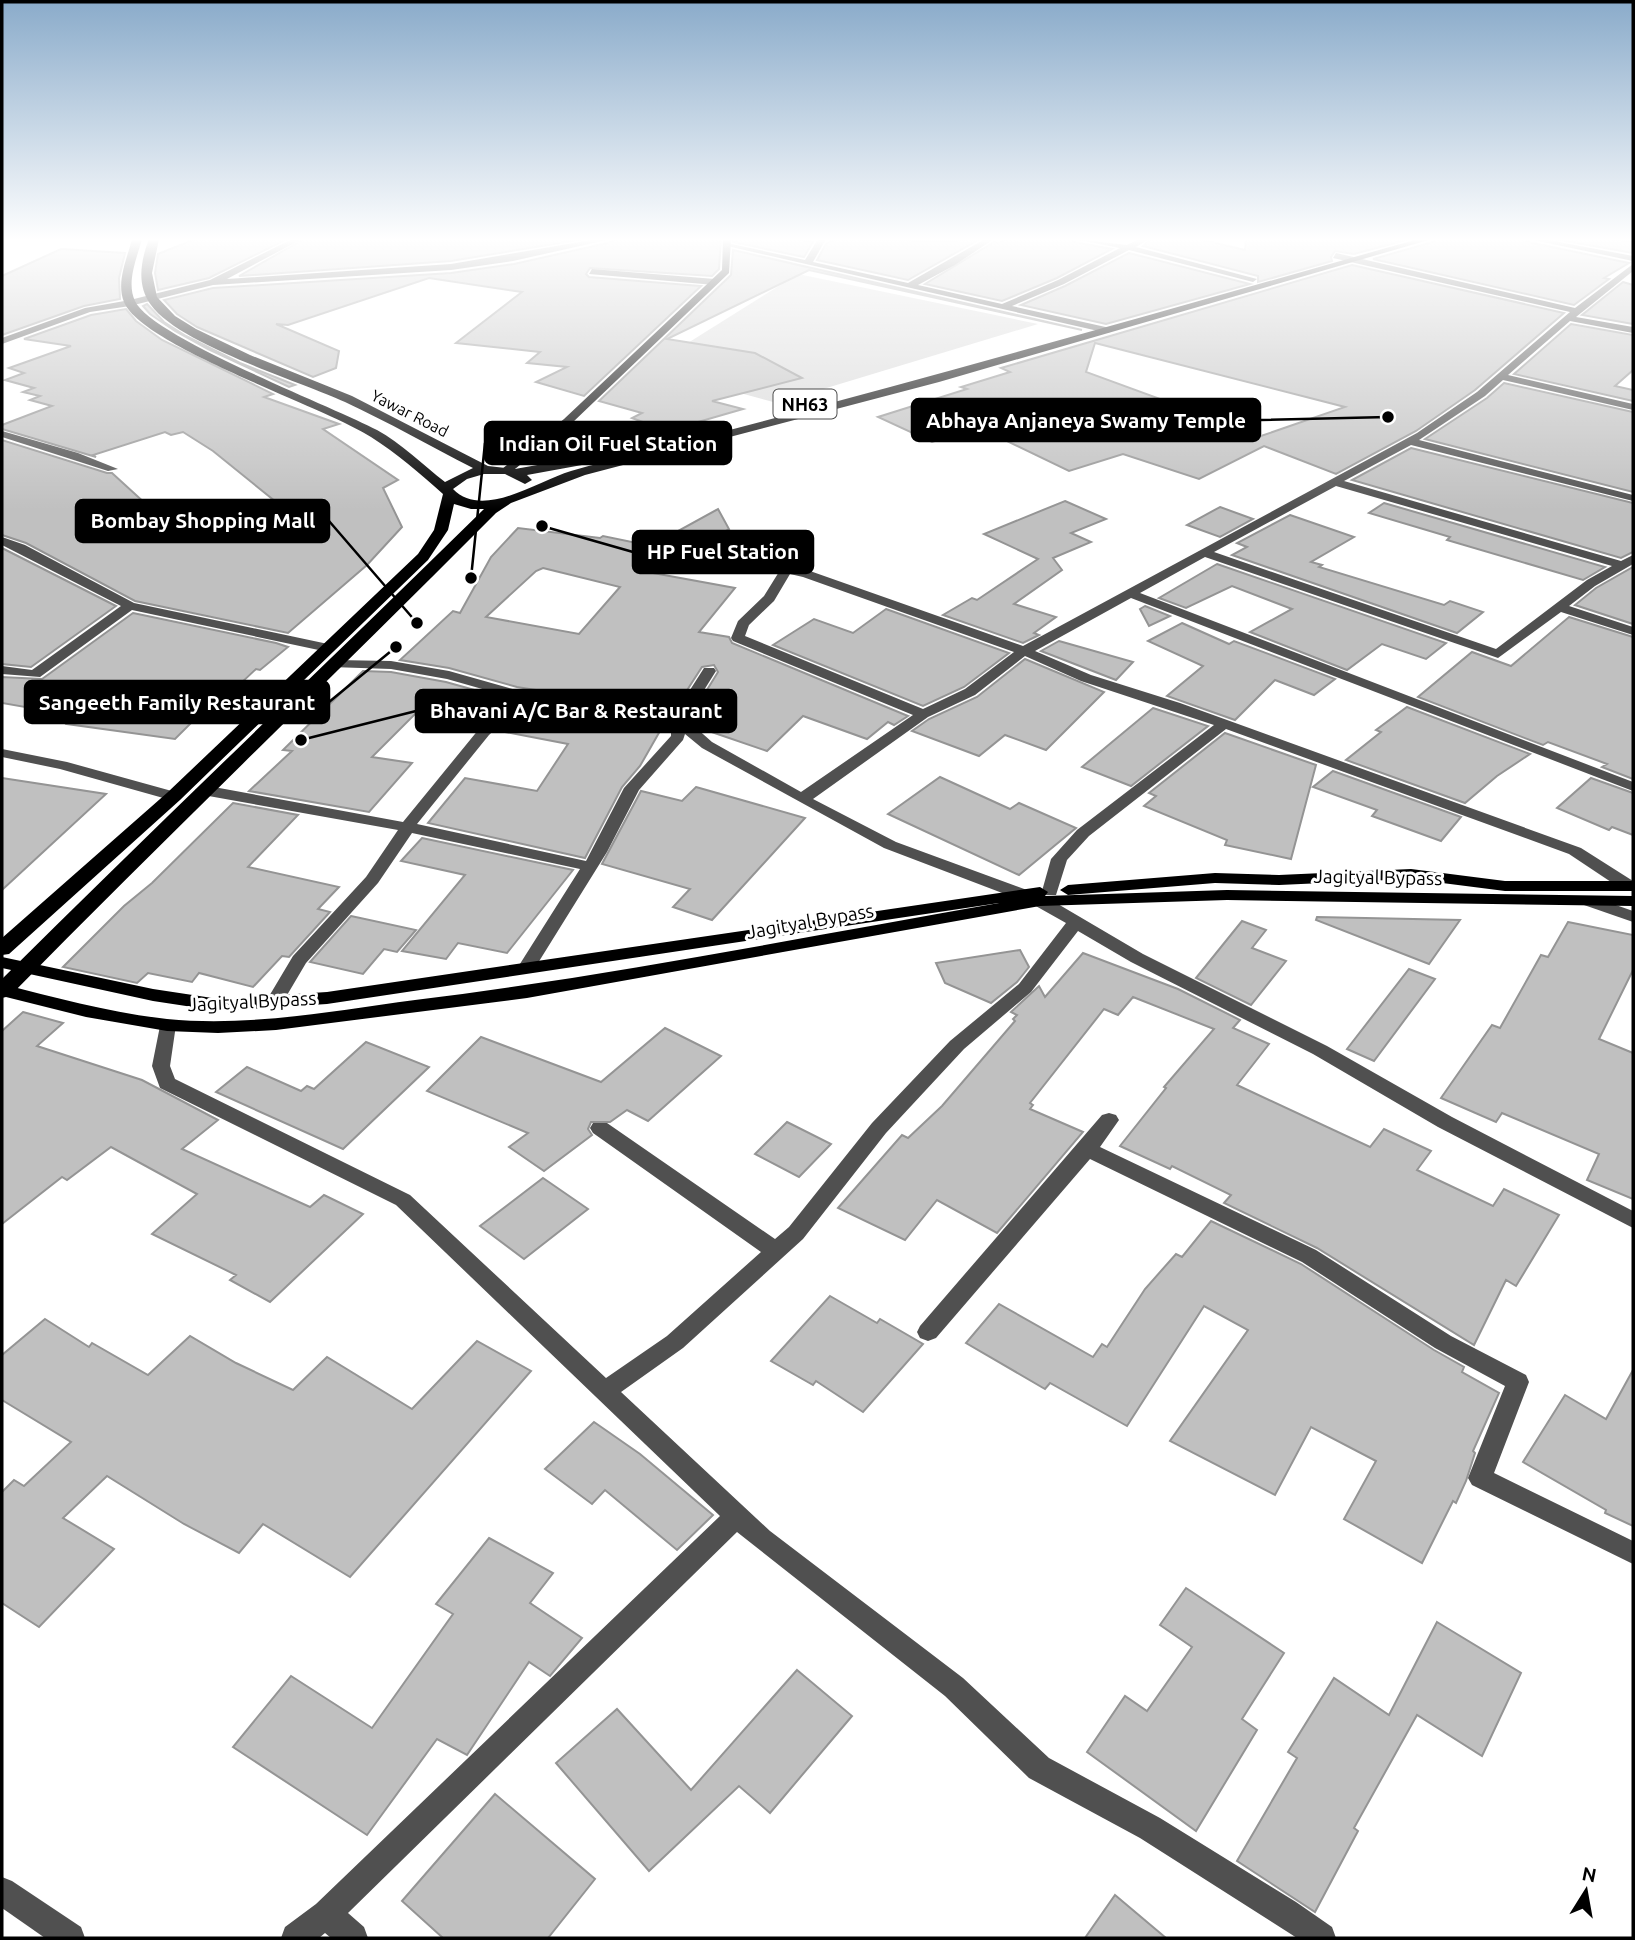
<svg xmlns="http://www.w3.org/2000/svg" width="1635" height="1940" viewBox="0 0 1635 1940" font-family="Ubuntu,sans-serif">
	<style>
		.green { fill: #d7d7d7 }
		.building { fill: #c0c0c0; stroke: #949494; stroke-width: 2; fill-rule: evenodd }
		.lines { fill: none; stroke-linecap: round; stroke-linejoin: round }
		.minor { fill: #505050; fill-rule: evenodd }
		.major { fill: #000; fill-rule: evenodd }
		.highway { fill: #000; fill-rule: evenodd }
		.labels { text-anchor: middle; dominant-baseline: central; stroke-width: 6; stroke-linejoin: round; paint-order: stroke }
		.far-street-label { font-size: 16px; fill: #000; stroke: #fff }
		.shield { fill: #fff; stroke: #4c4c4c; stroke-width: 2 }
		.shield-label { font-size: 18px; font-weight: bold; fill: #000 }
		.street-label { font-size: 19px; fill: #000; stroke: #fff }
		.leader { fill: none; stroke: #000; stroke-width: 2.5 }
		.callout-dot { fill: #000; stroke: #fff; stroke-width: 2.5 }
		.callout { fill: #000; stroke: #000; stroke-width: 2.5 }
		.callout-label { font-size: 21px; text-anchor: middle; font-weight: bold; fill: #fff }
	</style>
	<rect width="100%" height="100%" fill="#fff"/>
	<path class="green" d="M 798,274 L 1038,324 L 777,403 L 648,368 Z"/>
	<g class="building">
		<path d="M 195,239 L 228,240 L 287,239 L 209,278 L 158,290 L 155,273 L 158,254 Z"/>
		<path d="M 304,239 L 584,239 L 451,261 L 239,276 Z"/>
		<path d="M 614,239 L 721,239 L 719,269 L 712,276 L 590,268 L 586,274 L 589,277 L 701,286 L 584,396 L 536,382 L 567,367 L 527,363 L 540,352 L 456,343 L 522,292 L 429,278 L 288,325 L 276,324 L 339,351 L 336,368 L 313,377 L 197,327 L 177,314 L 164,300 L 213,288 L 451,273 L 514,264 L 612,242 Z"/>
		<path d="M 733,239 L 798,239 L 813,242 L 804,257 L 733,242 Z"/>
		<path d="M 836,239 L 952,241 L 967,239 L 978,240 L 908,280 L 817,260 L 826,244 Z"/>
		<path d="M 1006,239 L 1072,239 L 1074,242 L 1112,249 L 1057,278 L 1002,301 L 925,284 L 994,242 L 999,243 Z"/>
		<path d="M 1151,239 L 1199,239 L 1245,250 L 1246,239 L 1410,239 L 1354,254 L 1335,251 L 1331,257 L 1332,261 L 1258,282 L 1258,276 L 1143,246 Z"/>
		<path d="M 1435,239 L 1526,239 L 1528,242 L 1629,263 L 1604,278 L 1609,279 L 1574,305 L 1373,259 L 1433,242 Z"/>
		<path d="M 1555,239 L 1614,239 L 1633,242 L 1633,253 Z"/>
		<path d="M 61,249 L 125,253 L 119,278 L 120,299 L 84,306 L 2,335 L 2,276 Z"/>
		<path d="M 733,250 L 1082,330 L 809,270 L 667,339 L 755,353 L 802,378 L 712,401 L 743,409 L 667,431 L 632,418 L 642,413 L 599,401 L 731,275 Z"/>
		<path d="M 1129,253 L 1250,284 L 1106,324 L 1021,305 L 1065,286 Z"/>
		<path d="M 1352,265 L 1564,313 L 1475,390 L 1416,431 L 1336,474 L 1264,446 L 1199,479 L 1123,454 L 1069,471 L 978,427 L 932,442 L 878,417 L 967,389 L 961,387 L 1010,372 L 1001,368 ZM 1095,343 L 1345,407 L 1261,436 L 1086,372 Z"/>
		<path d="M 1623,282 L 1633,285 L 1633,324 L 1582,315 Z"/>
		<path d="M 147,304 L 164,322 L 186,336 L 240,363 L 295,385 L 289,387 L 208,349 L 175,331 L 150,314 L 143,306 Z"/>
		<path d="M 126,309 L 136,321 L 162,340 L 273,394 L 264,397 L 339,424 L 323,429 L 398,480 L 383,488 L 402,527 L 367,565 L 288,633 L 135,601 L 26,543 L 2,535 L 2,440 L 107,473 L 112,473 L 147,505 L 186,530 L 198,521 L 213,523 L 276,502 L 213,451 L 183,432 L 171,435 L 165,432 L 93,455 L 96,457 L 2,429 L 2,425 L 52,406 L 30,400 L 40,396 L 23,392 L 34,388 L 5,380 L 24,373 L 9,368 L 71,346 L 24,339 L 91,315 Z"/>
		<path d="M 1571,324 L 1633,335 L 1633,370 L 1615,386 L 1633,390 L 1633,401 L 1514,374 Z"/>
		<path d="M 1504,383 L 1633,412 L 1633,492 L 1425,439 L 1487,398 Z"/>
		<path d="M 1411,448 L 1633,503 L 1633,552 L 1621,558 L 1352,480 Z"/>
		<path d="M 1065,501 L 1106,519 L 1071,533 L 1091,542 L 1053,558 L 1062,570 L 1014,604 L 1056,617 L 1034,633 L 1039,635 L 1023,643 L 943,615 L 972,598 L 977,600 L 1038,559 L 984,534 Z"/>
		<path d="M 1384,503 L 1605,567 L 1583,580 L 1447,540 L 1450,537 L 1369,513 Z"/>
		<path d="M 1220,507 L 1253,519 L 1220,537 L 1187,525 Z"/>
		<path d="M 718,509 L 729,529 L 653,573 L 735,588 L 699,632 L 729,637 L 732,643 L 908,716 L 894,725 L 888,722 L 867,739 L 803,716 L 767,751 L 700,728 L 689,719 L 718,672 L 714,665 L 702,667 L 673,712 L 517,687 L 449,668 L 400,660 L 453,611 L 460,613 L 491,557 L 518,528 L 600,538 L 603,536 L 651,546 ZM 543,568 L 620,587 L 579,634 L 486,617 L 536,571 Z"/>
		<path d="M 1290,515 L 1354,537 L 1311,562 L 1322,565 L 1319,567 L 1444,605 L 1450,601 L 1483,612 L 1457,633 L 1232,555 L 1247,547 L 1237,543 Z"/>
		<path d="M 2,548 L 116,606 L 31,667 L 2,664 Z"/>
		<path d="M 1217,564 L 1446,643 L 1426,659 L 1382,644 L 1347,670 L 1250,632 L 1292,609 L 1232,586 L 1186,608 L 1159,598 Z"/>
		<path d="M 1633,567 L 1633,624 L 1575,605 L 1596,588 Z"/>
		<path d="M 1145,606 L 1170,616 L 1149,626 L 1140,609 Z"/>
		<path d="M 886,609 L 1009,653 L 964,687 L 923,706 L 773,645 L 814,619 L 853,633 Z"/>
		<path d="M 133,613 L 276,643 L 288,647 L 260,670 L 256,669 L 207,715 L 200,714 L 175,739 L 67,724 L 77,716 L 2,703 L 2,677 L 42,679 Z"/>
		<path d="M 1569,617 L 1633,637 L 1633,779 L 1602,767 L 1607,764 L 1548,742 L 1543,745 L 1418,697 L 1472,652 L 1511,666 Z"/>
		<path d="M 1182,623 L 1229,644 L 1234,641 L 1335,679 L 1314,695 L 1275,680 L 1235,720 L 1167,696 L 1203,666 L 1148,641 Z"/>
		<path d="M 1059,641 L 1133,662 L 1116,680 L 1041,651 Z"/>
		<path d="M 1025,659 L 1104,692 L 1046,750 L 1005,735 L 979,756 L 912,731 L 929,719 L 977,697 Z"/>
		<path d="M 363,671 L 391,672 L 446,682 L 503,698 L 501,704 L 488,716 L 425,704 L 372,757 L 412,763 L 369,812 L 249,791 L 292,751 L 283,750 Z"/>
		<path d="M 521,702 L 664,724 L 640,766 L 622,787 L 585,858 L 428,823 L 465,778 L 537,791 L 568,744 L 500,731 Z"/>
		<path d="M 1407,707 L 1530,754 L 1497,776 L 1465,803 L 1346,760 L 1381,732 L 1376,730 Z"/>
		<path d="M 1153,708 L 1208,726 L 1131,786 L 1082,767 Z"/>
		<path d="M 1225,733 L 1316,765 L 1291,859 L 1225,845 L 1227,840 L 1144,806 L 1156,796 L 1149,793 Z"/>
		<path d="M 1333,771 L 1461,817 L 1441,841 L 1372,816 L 1377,810 L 1313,787 Z"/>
		<path d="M 940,777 L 1010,809 L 1019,803 L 1076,828 L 1019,875 L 888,814 Z"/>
		<path d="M 2,778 L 106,794 L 2,890 Z"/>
		<path d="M 1591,778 L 1633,793 L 1633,835 L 1612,827 L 1609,830 L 1557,808 Z"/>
		<path d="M 696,787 L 805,818 L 712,920 L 673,907 L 690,889 L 602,864 L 641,791 L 682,801 Z"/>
		<path d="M 233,803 L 298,815 L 248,867 L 339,887 L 318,909 L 330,912 L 289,957 L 282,956 L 253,987 L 199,973 L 192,982 L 148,973 L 137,983 L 63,967 L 124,906 L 152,883 Z"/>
		<path d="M 422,838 L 573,870 L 507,953 L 458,943 L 446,959 L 402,951 L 465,875 L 401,861 Z"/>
		<path d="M 351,916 L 416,930 L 397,952 L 384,949 L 363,974 L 310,962 Z"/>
		<path d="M 1317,917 L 1460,920 L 1429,964 L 1316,920 Z"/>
		<path d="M 1242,921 L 1266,930 L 1252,948 L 1286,961 L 1251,1005 L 1196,978 Z"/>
		<path d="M 1568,922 L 1633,935 L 1633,970 L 1599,1039 L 1633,1053 L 1633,1199 L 1587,1180 L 1599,1154 L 1502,1113 L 1496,1122 L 1441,1098 L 1492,1025 L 1500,1028 L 1541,955 L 1548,957 Z"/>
		<path d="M 1020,950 L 1029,967 L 1017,982 L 991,1003 L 945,983 L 936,963 Z"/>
		<path d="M 1083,953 L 1178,989 L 1240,1020 L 1233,1028 L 1269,1044 L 1237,1085 L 1370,1147 L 1384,1129 L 1431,1151 L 1417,1170 L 1493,1206 L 1504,1189 L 1559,1215 L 1516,1286 L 1506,1280 L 1474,1345 L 1317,1248 L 1224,1203 L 1231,1195 L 1172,1166 L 1170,1169 L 1120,1146 L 1166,1088 L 1164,1087 L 1214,1029 L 1133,997 L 1118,1015 L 1104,1009 L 1030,1103 L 1033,1105 L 1030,1109 L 1083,1132 L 997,1233 L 937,1200 L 905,1240 L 838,1208 L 902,1135 L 908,1138 L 942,1106 L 1015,1021 L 1013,1019 L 1017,1015 L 1011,1012 L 1039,986 L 1045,997 Z"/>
		<path d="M 1409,969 L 1435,979 L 1374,1061 L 1347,1049 Z"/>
		<path d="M 23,1012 L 63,1023 L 37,1046 L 142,1080 L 218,1120 L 182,1149 L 310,1207 L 324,1195 L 363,1214 L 270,1302 L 230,1280 L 236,1275 L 152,1234 L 197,1194 L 111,1147 L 67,1180 L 62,1177 L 2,1224 L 2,1031 Z"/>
		<path d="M 665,1028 L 721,1056 L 648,1121 L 627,1110 L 610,1122 L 591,1122 L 588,1129 L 592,1135 L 544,1171 L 509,1147 L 528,1133 L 427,1091 L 481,1037 L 601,1082 Z"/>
		<path d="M 366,1042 L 429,1067 L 343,1149 L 216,1092 L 247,1067 L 301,1091 L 307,1086 L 314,1089 Z"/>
		<path d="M 787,1122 L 831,1144 L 799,1177 L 755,1154 Z"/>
		<path d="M 543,1178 L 588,1209 L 524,1259 L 480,1226 Z"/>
		<path d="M 1211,1221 L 1301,1264 L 1434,1350 L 1464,1367 L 1462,1372 L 1499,1393 L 1473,1451 L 1475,1453 L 1466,1481 L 1456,1503 L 1453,1501 L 1422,1563 L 1344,1519 L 1376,1461 L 1311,1427 L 1275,1495 L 1170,1441 L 1248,1330 L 1204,1306 L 1127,1426 L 1050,1383 L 1045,1389 L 966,1343 L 999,1304 L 1093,1357 L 1102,1344 L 1107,1347 L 1145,1289 L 1176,1254 L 1182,1257 Z"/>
		<path d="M 830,1296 L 877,1323 L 880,1319 L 923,1344 L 863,1412 L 816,1381 L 813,1385 L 771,1361 Z"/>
		<path d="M 45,1319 L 89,1347 L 92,1343 L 148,1375 L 190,1336 L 236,1363 L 293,1390 L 327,1357 L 412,1409 L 477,1341 L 531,1371 L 350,1577 L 263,1524 L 239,1553 L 184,1524 L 107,1476 L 63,1518 L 114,1549 L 39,1627 L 2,1603 L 2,1492 L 14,1480 L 24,1486 L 71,1442 L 2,1400 L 2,1355 Z"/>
		<path d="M 1633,1370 L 1633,1526 L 1605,1513 L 1606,1510 L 1523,1462 L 1565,1395 L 1606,1419 Z"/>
		<path d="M 594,1422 L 640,1454 L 713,1515 L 677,1550 L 605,1490 L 592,1504 L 545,1469 Z"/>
		<path d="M 489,1538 L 553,1573 L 530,1603 L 582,1638 L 550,1676 L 529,1662 L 467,1755 L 437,1739 L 367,1835 L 233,1747 L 291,1676 L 372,1728 L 453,1614 L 436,1604 Z"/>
		<path d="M 1186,1588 L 1284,1653 L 1242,1719 L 1257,1730 L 1196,1831 L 1087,1752 L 1125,1696 L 1147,1711 L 1192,1647 L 1160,1625 Z"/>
		<path d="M 1437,1622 L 1521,1673 L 1482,1756 L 1417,1715 L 1354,1828 L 1358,1831 L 1315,1912 L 1237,1861 L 1297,1758 L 1288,1752 L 1334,1678 L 1389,1715 Z"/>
		<path d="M 797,1670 L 852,1716 L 770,1813 L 739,1786 L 649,1871 L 556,1763 L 617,1709 L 691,1790 Z"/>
		<path d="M 495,1794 L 595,1879 L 548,1938 L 443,1938 L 402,1901 Z"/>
		<path d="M 1115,1895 L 1166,1938 L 1085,1938 Z"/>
	</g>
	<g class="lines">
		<g class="minor">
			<path d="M 292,239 L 302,239 L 227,279 L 451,264 L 597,239 L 611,239 L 513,261 L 451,270 L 213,285 L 130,306 L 90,312 L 2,344 L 2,338 L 85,308 L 130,300 L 210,280 Z"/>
			<path d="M 818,239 L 826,239 L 813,262 L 908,283 L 985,239 L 994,239 L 955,265 L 918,285 L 1002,304 L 1058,280 L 1120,248 L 1075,239 L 1127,245 L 1139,239 L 1149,239 L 1136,247 L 1257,279 L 1253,282 L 1129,250 L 1064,284 L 1012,306 L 1110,328 L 1110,332 L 1107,333 L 723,245 L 727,243 L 805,260 Z"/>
			<path d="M 1529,239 L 1543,239 L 1633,256 L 1633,261 Z"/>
			<path d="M 1336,253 L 1575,308 L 1633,264 L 1633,271 L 1576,317 L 1633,327 L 1633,333 L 1570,321 L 1508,375 L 1633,404 L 1633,410 L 1503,380 L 1485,396 L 1419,440 L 1633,495 L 1633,501 L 1411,445 L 1344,481 L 1621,561 L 1633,555 L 1633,564 L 1595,586 L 1569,606 L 1633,627 L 1633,635 L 1561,612 L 1498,658 L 1205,557 L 1140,593 L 1633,782 L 1633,791 L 1131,598 L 1035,651 L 1091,675 L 1180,703 L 1581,848 L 1633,881 L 1633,890 L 1623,890 L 1569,854 L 1226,729 L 1089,836 L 1067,860 L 1056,895 L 1044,895 L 1042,891 L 1051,859 L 1077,830 L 1214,725 L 1081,681 L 1025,656 L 975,695 L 928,717 L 813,799 L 896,842 L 1046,897 L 1143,954 L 1327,1046 L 1452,1117 L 1633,1211 L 1633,1228 L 1438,1127 L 1313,1054 L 1131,962 L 1078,931 L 1031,992 L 964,1049 L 886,1133 L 803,1239 L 683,1348 L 621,1392 L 770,1531 L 963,1678 L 1049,1758 L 1160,1818 L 1296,1902 L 1332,1927 L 1336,1938 L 1297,1938 L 1140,1838 L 1029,1778 L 945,1696 L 737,1532 L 348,1913 L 364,1927 L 368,1938 L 331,1938 L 325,1933 L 319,1938 L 281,1938 L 285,1927 L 316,1904 L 720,1516 L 396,1205 L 160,1088 L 152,1066 L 161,1021 L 173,1021 L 176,1025 L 170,1066 L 175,1079 L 410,1195 L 606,1378 L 667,1336 L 761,1252 L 593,1133 L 590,1128 L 593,1123 L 607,1123 L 775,1239 L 789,1227 L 872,1123 L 950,1041 L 1019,984 L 1066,923 L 1034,905 L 884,848 L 702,748 L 685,734 L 683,740 L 639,790 L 607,852 L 533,971 L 521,971 L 518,967 L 580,869 L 412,833 L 378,883 L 306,963 L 280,1007 L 274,1009 L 265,1003 L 293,956 L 366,877 L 398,830 L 203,795 L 195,790 L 203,785 L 403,822 L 479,729 L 503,706 L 507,696 L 447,679 L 391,669 L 331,667 L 331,661 L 336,660 L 391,661 L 449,671 L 516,690 L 674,715 L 704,668 L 714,668 L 716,671 L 686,719 L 712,742 L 801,792 L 913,715 L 733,641 L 731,638 L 738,621 L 764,596 L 782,567 L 810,571 L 1023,646 L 1417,433 L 1477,392 L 1570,312 L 1333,258 ZM 1336,486 L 1612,566 L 1587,580 L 1496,649 L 1214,552 ZM 790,574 L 803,577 L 1014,652 L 965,689 L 923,709 L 745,636 L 749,625 L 774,601 ZM 520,699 L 671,723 L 671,736 L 624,788 L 586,861 L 417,824 L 489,735 L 514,711 Z"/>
			<path d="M 592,269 L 715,279 L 719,282 L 715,285 L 589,274 Z"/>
			<path d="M 2,431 L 78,453 L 118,469 L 108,471 L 2,437 Z"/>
			<path d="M 2,537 L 25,545 L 134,603 L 328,644 L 335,648 L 328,652 L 132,610 L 40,677 L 2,674 L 2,666 L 32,670 L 121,606 L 2,545 Z"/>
			<path d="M 2,749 L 67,762 L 179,793 L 182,796 L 174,801 L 60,769 L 2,757 Z"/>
			<path d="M 1590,896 L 1633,911 L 1633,922 L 1584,905 L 1582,901 Z"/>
			<path d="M 1109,1113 L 1116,1115 L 1119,1120 L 1100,1147 L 1316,1250 L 1451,1336 L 1526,1375 L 1529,1382 L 1494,1473 L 1633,1541 L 1633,1564 L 1472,1485 L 1468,1478 L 1505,1386 L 1435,1348 L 1302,1262 L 1090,1159 L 936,1338 L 928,1341 L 920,1338 L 917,1332 L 920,1326 L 1102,1115 Z"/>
			<path d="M 2,1877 L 12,1881 L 81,1927 L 85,1938 L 45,1938 L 2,1908 Z"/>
		</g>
		<g class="major">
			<path d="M 723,239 L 731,239 L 729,273 L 572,423 L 510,473 L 502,473 L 502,469 L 564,419 L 722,270 Z"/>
			<path d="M 1411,869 L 1505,881 L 1633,881 L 1633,891 L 1505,891 L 1411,879 L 1279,885 L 1215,883 L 1068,895 L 1060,890 L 1068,885 L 1215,873 L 1279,875 Z"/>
			<path d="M 1040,887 L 1048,892 L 1045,896 L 1227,890 L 1633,896 L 1633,906 L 1227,900 L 1040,906 L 527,998 L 276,1030 L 218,1033 L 167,1031 L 86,1017 L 2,996 L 2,984 C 56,998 112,1013 167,1019 C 250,1027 333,1011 415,1000 C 610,976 804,937 999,903 L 327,1004 L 219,1011 L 153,1001 L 2,968 L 2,957 L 153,989 L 219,999 L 327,992 Z"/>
		</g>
		<path class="highway" d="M 132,239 L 142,239 C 137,258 126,282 135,301 C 151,337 334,407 377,430 C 401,443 423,465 445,482 L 473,468 C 430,446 388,422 345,402 C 297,380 180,345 151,305 C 136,285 141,260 149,239 L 159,239 L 152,273 L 157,297 L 175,316 L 196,329 L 250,355 L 352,396 L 488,466 L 515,469 L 582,457 L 589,461 L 582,465 L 527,475 L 532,480 L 525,484 L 505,474 L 484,474 L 467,479 L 453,489 C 483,520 537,481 571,471 C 594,464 619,459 642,453 C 902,386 1160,312 1418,239 L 1432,239 L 939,382 L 585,475 L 511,503 L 496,513 C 335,675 170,833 10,996 L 2,998 L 2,979 C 161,821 324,666 484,509 L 471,509 L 454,504 L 448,530 L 428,560 L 180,800 L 9,954 L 2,955 L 2,938 L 168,792 L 418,554 L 434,530 L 443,494 C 421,474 396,453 371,437 C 325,407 142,346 124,302 C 116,282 127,259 132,239 Z"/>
	</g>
	<linearGradient id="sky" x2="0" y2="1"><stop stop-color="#8aabca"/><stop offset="0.47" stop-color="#fff"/><stop offset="1" stop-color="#fff" stop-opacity="0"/></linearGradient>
	<rect width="1635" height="510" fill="url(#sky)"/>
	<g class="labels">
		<g class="far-street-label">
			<text transform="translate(410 413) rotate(27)">Yawar Road</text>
		</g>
		<rect class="shield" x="773.5" y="389.5" width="63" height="29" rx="5"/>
		<g class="shield-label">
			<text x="805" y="404">NH63</text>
		</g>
		<g class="street-label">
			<text transform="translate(1378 877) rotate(1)">Jagityal Bypass</text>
			<text transform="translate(810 921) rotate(-10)">Jagityal Bypass</text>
			<text transform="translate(252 1001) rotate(-3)">Jagityal Bypass</text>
		</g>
	</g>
	<path class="leader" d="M1388 417L1260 420M471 578L485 443M417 623L329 521M542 526L633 552M396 647L329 702M301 740L416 711"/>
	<g class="callout-dot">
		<circle cx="1388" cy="417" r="7"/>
		<circle cx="471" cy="578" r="7"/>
		<circle cx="417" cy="623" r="7"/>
		<circle cx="542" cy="526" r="7"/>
		<circle cx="396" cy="647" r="7"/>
		<circle cx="301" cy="740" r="7"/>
	</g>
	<g class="callout">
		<rect x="912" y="399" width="348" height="42" rx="7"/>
		<rect x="485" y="422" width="246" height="42" rx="7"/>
		<rect x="76" y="500" width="253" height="42" rx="7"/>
		<rect x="633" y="531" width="180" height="42" rx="7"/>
		<rect x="25" y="681" width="304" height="42" rx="7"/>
		<rect x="416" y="690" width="320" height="42" rx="7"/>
	</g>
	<g class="callout-label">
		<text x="1086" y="428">Abhaya Anjaneya Swamy Temple</text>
		<text x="608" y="451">Indian Oil Fuel Station</text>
		<text x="203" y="528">Bombay Shopping Mall</text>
		<text x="723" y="559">HP Fuel Station</text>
		<text x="177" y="710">Sangeeth Family Restaurant</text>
		<text x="576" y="718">Bhavani A/C Bar &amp; Restaurant</text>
	</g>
	<rect width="1635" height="1940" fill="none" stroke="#000000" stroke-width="7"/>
	<g transform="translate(1586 1891) rotate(11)" stroke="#ffffff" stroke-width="5" paint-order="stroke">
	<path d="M0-5L12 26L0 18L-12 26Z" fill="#000000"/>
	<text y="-10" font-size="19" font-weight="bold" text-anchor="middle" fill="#000000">N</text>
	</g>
</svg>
